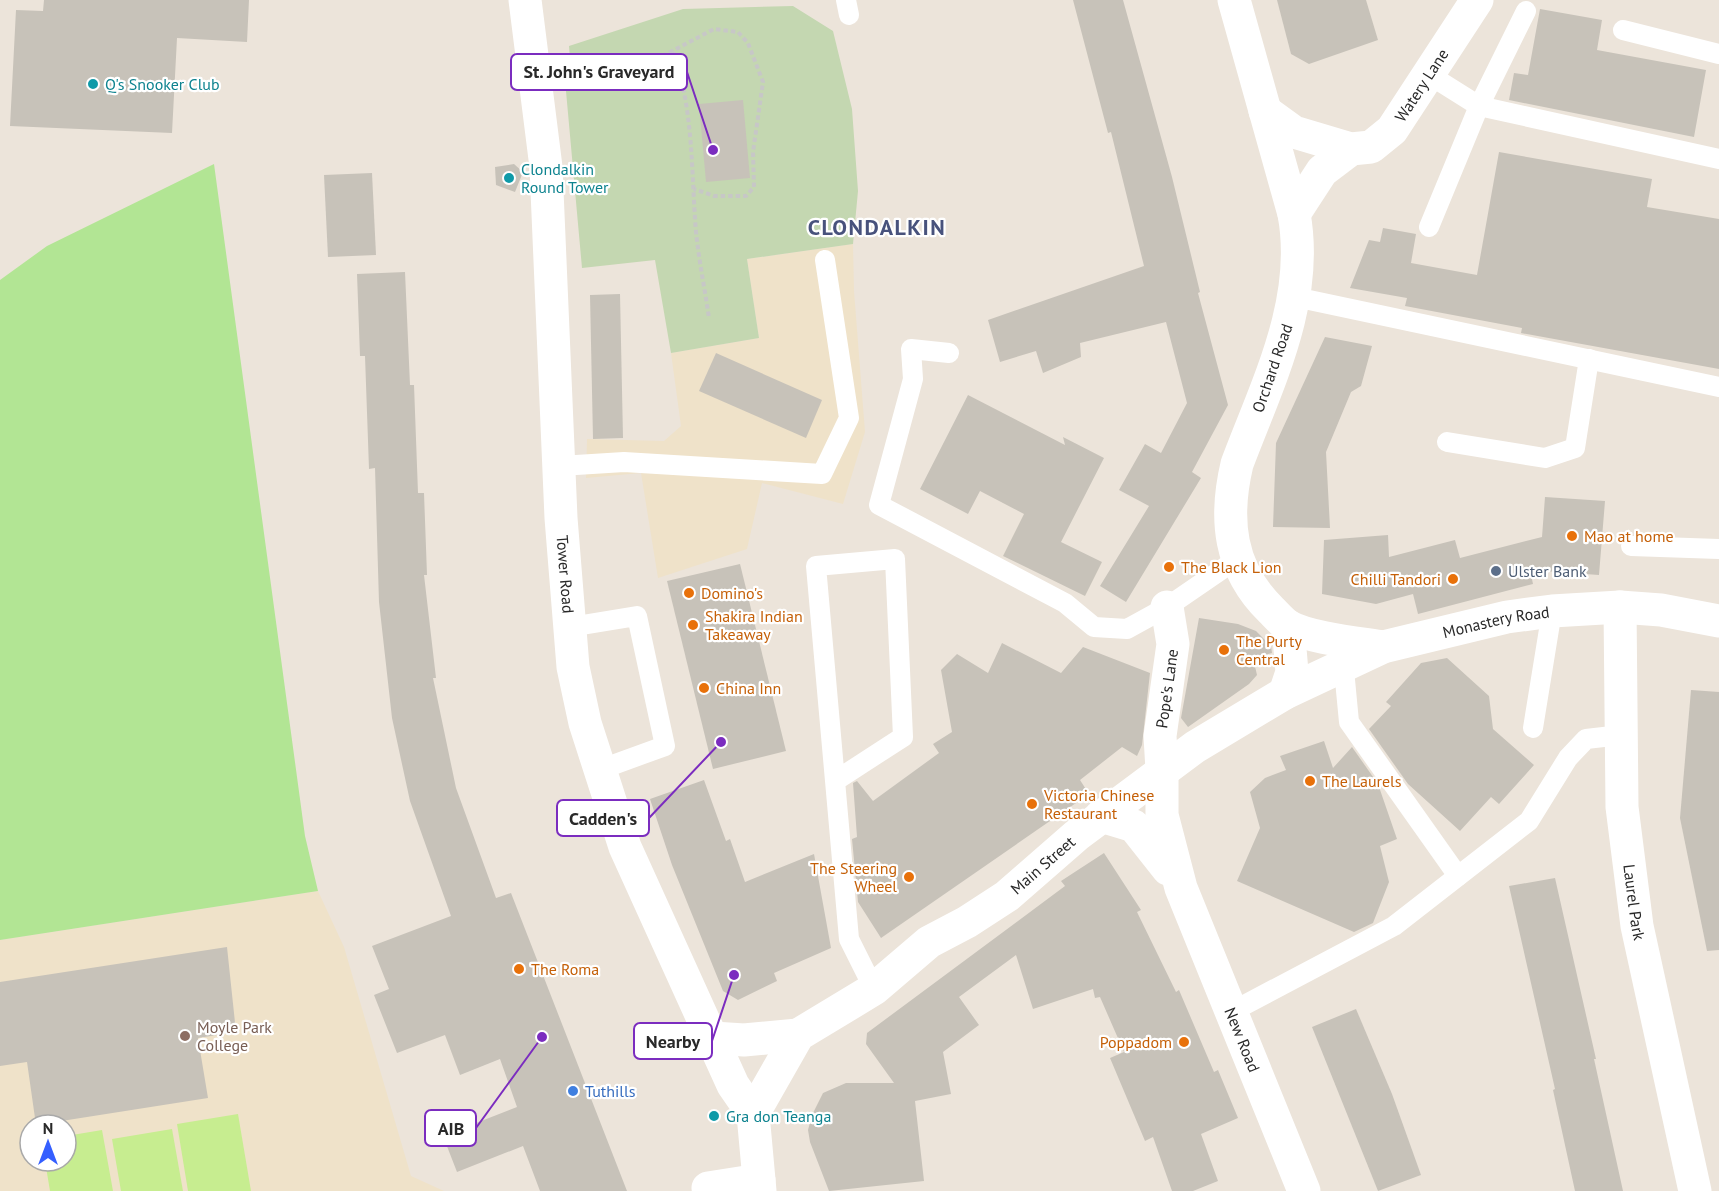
<svg xmlns="http://www.w3.org/2000/svg" width="1719" height="1191" viewBox="0 0 1719 1191" font-family="'PT Sans',sans-serif">
	<style>
		.education { fill: #efe2c9; fill-rule: evenodd }
		.green { fill: #b2e594 }
		.cemetery { fill: #c4d7b1 }
		.pitch { fill: #c7ed90 }
		.building { fill: #c7c2b9 }
		.lines { fill: none; stroke-linecap: round; stroke-linejoin: round }
		.path { stroke: #c7c7c7; stroke-width: 4; stroke-dasharray: 4.5 3; stroke-linecap: butt }
		.lane { stroke: #fff; stroke-width: 20 }
		.street { stroke: #fff; stroke-width: 33 }
		.secondary { stroke: #fff; stroke-width: 33 }
		.culture-dot { fill: #0f9aa8; stroke: #fff; stroke-width: 2 }
		.food-dot { fill: #e8710a; stroke: #fff; stroke-width: 2 }
		.service-dot { fill: #5c6f8a; stroke: #fff; stroke-width: 2 }
		.education-dot { fill: #8d6e63; stroke: #fff; stroke-width: 2 }
		.shop-dot { fill: #3f7fe0; stroke: #fff; stroke-width: 2 }
		.labels { text-anchor: middle; dominant-baseline: central; stroke-width: 4.5; stroke-linejoin: round; paint-order: stroke }
		.culture-label { font-size: 16px; fill: #0d838f; stroke: #fff; text-anchor: start }
		.street-label { font-size: 16px; fill: #292929; stroke: #fff }
		.food-label { font-size: 16px; fill: #c56008; stroke: #fff; text-anchor: start }
		.service-label { font-size: 16px; fill: #4e5e75; stroke: #fff; text-anchor: start }
		.education-label { font-size: 16px; fill: #785e54; stroke: #fff; text-anchor: start }
		.shop-label { font-size: 16px; fill: #366cbe; stroke: #fff; text-anchor: start }
		.district-label { font-size: 22px; font-weight: bold; letter-spacing: 1.5px; fill: #48527c; stroke: #fff }
		.leader { fill: none; stroke: #7b2cbf; stroke-width: 2 }
		.callout-dot { fill: #7b2cbf; stroke: #fff; stroke-width: 2 }
		.callout { fill: #fff; stroke: #7b2cbf; stroke-width: 2 }
		.callout-label { font-size: 18px; text-anchor: middle; font-weight: bold; fill: #292929 }
	</style>
	<rect width="100%" height="100%" fill="#ece4da"/>
	<g class="education">
		<path d="M 853,244 L 854,291 L 865,432 L 843,504 L 762,483 L 747,549 L 658,578 L 641,473 L 586,478 L 587,439 L 664,441 L 681,426 L 671,353 L 759,338 L 747,259 Z"/>
		<path d="M 318,891 L 344,947 L 411,1176 L 444,1191 L 0,1191 L 0,940 ZM 30,1125 L 66,1125 L 66,1161 L 30,1161 Z"/>
	</g>
	<path class="green" d="M 214,164 L 305,836 L 318,891 L 0,940 L 0,280 L 47,246 Z"/>
	<path class="cemetery" d="M 793,6 L 833,31 L 852,109 L 858,191 L 853,244 L 747,259 L 759,338 L 671,353 L 655,260 L 582,268 L 565,80 L 570,58 L 569,46 L 683,9 Z"/>
	<g class="pitch">
		<path d="M 238,1114 L 251,1191 L 188,1191 L 177,1124 Z"/>
		<path d="M 172,1129 L 183,1191 L 121,1191 L 112,1139 Z"/>
		<path d="M 102,1130 L 113,1191 L 50,1191 L 45,1161 L 66,1161 L 66,1136 Z"/>
	</g>
	<g class="building">
		<path d="M 44,0 L 249,0 L 247,42 L 177,38 L 172,133 L 10,126 L 16,10 L 43,11 Z"/>
		<path d="M 1073,0 L 1123,0 L 1172,177 L 1200,292 L 1198,293 L 1228,405 L 1192,472 L 1201,478 L 1126,602 L 1100,586 L 1149,506 L 1119,490 L 1145,444 L 1161,453 L 1187,403 L 1166,322 L 1080,343 L 1081,357 L 1043,373 L 1036,351 L 1000,362 L 988,320 L 1144,266 L 1111,132 L 1108,133 Z"/>
		<path d="M 1277,0 L 1366,0 L 1378,40 L 1309,64 L 1291,54 Z"/>
		<path d="M 1540,9 L 1602,20 L 1597,50 L 1706,70 L 1694,137 L 1509,100 L 1514,73 L 1528,75 Z"/>
		<path d="M 743,100 L 750,178 L 706,182 L 699,104 Z"/>
		<path d="M 1499,152 L 1652,179 L 1647,207 L 1719,219 L 1719,369 L 1521,333 L 1522,328 L 1405,306 L 1407,298 L 1350,288 L 1369,240 L 1380,242 L 1383,228 L 1416,234 L 1411,263 L 1477,275 Z"/>
		<path d="M 514,164 L 523,172 L 515,192 L 496,185 L 495,167 Z"/>
		<path d="M 372,173 L 376,255 L 328,257 L 324,175 Z"/>
		<path d="M 405,272 L 410,385 L 414,385 L 418,493 L 424,493 L 427,575 L 424,575 L 436,678 L 433,678 L 456,788 L 496,898 L 511,893 L 627,1191 L 540,1191 L 523,1146 L 457,1172 L 443,1136 L 517,1107 L 500,1059 L 460,1075 L 445,1035 L 397,1053 L 374,995 L 389,989 L 372,946 L 451,916 L 410,801 L 392,718 L 379,602 L 375,468 L 369,469 L 365,356 L 360,356 L 357,274 Z"/>
		<path d="M 620,294 L 623,438 L 593,439 L 590,295 Z"/>
		<path d="M 1325,337 L 1372,346 L 1361,386 L 1351,392 L 1326,452 L 1330,528 L 1273,527 L 1276,443 Z"/>
		<path d="M 716,353 L 822,400 L 806,438 L 699,391 Z"/>
		<path d="M 968,395 L 1065,445 L 1063,437 L 1104,458 L 1061,542 L 1102,562 L 1085,596 L 1003,556 L 1024,514 L 980,491 L 968,514 L 920,489 Z"/>
		<path d="M 1545,497 L 1605,501 L 1599,575 L 1530,570 L 1533,584 L 1418,614 L 1413,594 L 1376,604 L 1322,594 L 1324,540 L 1388,535 L 1389,557 L 1455,540 L 1460,558 L 1542,537 Z"/>
		<path d="M 740,564 L 786,751 L 713,769 L 667,581 Z"/>
		<path d="M 1199,618 L 1238,624 L 1256,631 L 1271,646 L 1272,653 L 1253,658 L 1257,675 L 1249,684 L 1188,727 L 1181,718 Z"/>
		<path d="M 1002,643 L 1061,673 L 1083,647 L 1150,673 L 1142,745 L 1137,756 L 1122,747 L 1080,780 L 1089,794 L 881,938 L 858,902 L 852,839 L 857,837 L 853,783 L 857,781 L 873,801 L 939,753 L 933,744 L 952,732 L 941,670 L 957,654 L 988,673 Z"/>
		<path d="M 1447,658 L 1489,696 L 1493,729 L 1534,765 L 1499,804 L 1491,797 L 1460,831 L 1408,784 L 1369,729 L 1391,706 L 1386,702 L 1421,663 Z"/>
		<path d="M 1691,690 L 1719,692 L 1719,950 L 1707,951 L 1680,818 Z"/>
		<path d="M 1324,741 L 1333,768 L 1352,747 L 1378,784 L 1397,839 L 1380,846 L 1389,882 L 1373,923 L 1354,932 L 1237,881 L 1260,828 L 1250,792 L 1265,778 L 1286,770 L 1280,756 Z"/>
		<path d="M 704,780 L 726,841 L 730,839 L 745,882 L 814,854 L 831,948 L 774,973 L 777,981 L 738,1000 L 723,991 L 672,865 L 650,799 Z"/>
		<path d="M 1104,853 L 1141,910 L 1137,912 L 1176,992 L 1179,990 L 1214,1072 L 1218,1070 L 1238,1118 L 1201,1134 L 1218,1181 L 1193,1191 L 1172,1191 L 1153,1137 L 1145,1141 L 1110,1058 L 1124,1052 L 1100,997 L 1095,998 L 1093,989 L 1033,1009 L 1016,955 L 959,997 L 979,1025 L 943,1052 L 951,1094 L 915,1101 L 924,1181 L 829,1191 L 810,1142 L 808,1130 L 812,1115 L 823,1093 L 846,1083 L 894,1083 L 866,1044 L 867,1033 L 1065,886 L 1061,881 Z"/>
		<path d="M 1555,878 L 1596,1059 L 1594,1059 L 1623,1191 L 1575,1191 L 1553,1090 L 1555,1089 L 1509,886 Z"/>
		<path d="M 227,947 L 236,1032 L 198,1038 L 208,1098 L 36,1125 L 27,1062 L 0,1066 L 0,982 Z"/>
		<path d="M 1356,1009 L 1392,1094 L 1421,1175 L 1378,1191 L 1312,1027 Z"/>
	</g>
	<g class="lines">
		<g class="path">
			<path d="M 673,52 C 694,110 691,171 696,232 C 699,261 705,290 709,318"/>
			<path d="M 567,57 L 619,65 L 657,59 L 714,29 L 738,32 L 748,43 L 763,82 L 753,152 L 754,187 L 746,196 L 714,196 L 694,189"/>
		</g>
		<g class="lane">
			<path d="M 846,0 L 849,15"/>
			<path d="M 1623,30 L 1719,54"/>
			<path d="M 1428,74 L 1479,106 L 1719,159"/>
			<path d="M 1429,227 L 1479,106 L 1526,11"/>
			<path d="M 1295,297 L 1719,387"/>
			<path d="M 949,353 L 911,349 L 913,379 L 879,505 L 1065,603 L 1094,627 L 1127,629 L 1167,607 L 1237,559"/>
			<path d="M 1447,442 L 1545,458 L 1575,448 L 1589,359"/>
			<path d="M 560,466 L 624,462 L 822,474 L 849,418 L 825,260"/>
			<path d="M 1631,546 L 1719,549"/>
			<path d="M 570,627 L 637,616 L 665,746 L 599,770"/>
			<path d="M 1343,659 L 1349,722 L 1458,876"/>
			<path d="M 1533,728 L 1552,611"/>
			<path d="M 835,781 L 903,737 L 895,559 L 816,566 L 849,939 L 874,989"/>
			<path d="M 1233,1011 L 1394,926 L 1529,821 L 1568,758 L 1586,739 L 1621,735"/>
		</g>
		<g class="street">
			<path id="s1" d="M 1620,607 L 1622,807 L 1637,926 L 1695,1191"/>
			<path id="s2" d="M 1162,770 L 1160,736 L 1173,644 L 1167,607"/>
			<path d="M 708,1188 L 759,1180"/>
		</g>
		<g class="secondary">
			<path id="s3" d="M 525,0 L 546,167 L 561,518 L 573,667 L 585,723 L 625,847 L 733,1085 L 753,1114 L 760,1191"/>
			<path d="M 1234,0 L 1294,214 C 1310,301 1267,384 1237,464 C 1224,519 1229,569 1271,610 C 1276,615 1282,622 1288,626 C 1309,638 1358,643 1383,647"/>
			<path id="s4" d="M 1265,111 L 1294,132 L 1351,149 L 1371,147 L 1392,130 L 1477,0"/>
			<path d="M 1294,214 L 1322,171 L 1351,149"/>
			<path d="M 1285,693 L 1292,672 L 1288,626"/>
			<path id="s5" d="M 1162,770 L 1162,815 L 1181,888 L 1304,1191"/>
			<path d="M 1101,816 L 1134,826 L 1168,869"/>
			<path d="M 713,1038 L 744,1040 L 798,1035"/>
			<path id="s6" d="M 753,1114 L 798,1035 L 874,989 L 929,942 L 967,922 L 1007,896 L 1077,835 L 1195,747 L 1285,693 L 1383,647 L 1507,617 L 1552,611 L 1620,607 L 1661,610 L 1719,621"/>
		</g>
	</g>
	<g class="culture-dot">
		<circle cx="93" cy="84" r="6"/>
		<circle cx="509" cy="178" r="6"/>
		<circle cx="714" cy="1116" r="6"/>
	</g>
	<g class="food-dot">
		<circle cx="1572" cy="536" r="6"/>
		<circle cx="1169" cy="567" r="6"/>
		<circle cx="1453" cy="579" r="6"/>
		<circle cx="689" cy="593" r="6"/>
		<circle cx="693" cy="625" r="6"/>
		<circle cx="1224" cy="650" r="6"/>
		<circle cx="704" cy="688" r="6"/>
		<circle cx="1310" cy="781" r="6"/>
		<circle cx="1032" cy="804" r="6"/>
		<circle cx="909" cy="877" r="6"/>
		<circle cx="519" cy="969" r="6"/>
		<circle cx="1184" cy="1042" r="6"/>
	</g>
	<circle class="service-dot" cx="1496" cy="571" r="6"/>
	<circle class="education-dot" cx="185" cy="1036" r="6"/>
	<circle class="shop-dot" cx="573" cy="1091" r="6"/>
	<g class="labels">
		<g class="culture-label">
			<text x="105" y="84">Q's Snooker Club</text>
			<text x="521" y="169">Clondalkin<tspan x="521" dy="18">Round Tower</tspan></text>
			<text x="726" y="1116">Gra don Teanga</text>
		</g>
		<g class="street-label">
			<text stroke="none"><textPath href="#s4" startOffset="196">Watery Lane</textPath></text>
			<text transform="translate(1272 368) rotate(-71)">Orchard Road</text>
			<text stroke="none"><textPath href="#s3" startOffset="576">Tower Road</textPath></text>
			<text stroke="none"><textPath href="#s6" startOffset="912">Monastery Road</textPath></text>
			<text stroke="none"><textPath href="#s2" startOffset="82">Pope's Lane</textPath></text>
			<text stroke="none"><textPath href="#s6" startOffset="390">Main Street</textPath></text>
			<text stroke="none"><textPath href="#s1" startOffset="296">Laurel Park</textPath></text>
			<text stroke="none"><textPath href="#s5" startOffset="284">New Road</textPath></text>
		</g>
		<g class="food-label">
			<text x="1584" y="536">Mao at home</text>
			<text x="1181" y="567">The Black Lion</text>
			<text x="1441" y="579" text-anchor="end">Chilli Tandori</text>
			<text x="701" y="593">Domino's</text>
			<text x="705" y="616">Shakira Indian<tspan x="705" dy="18">Takeaway</tspan></text>
			<text x="1236" y="641">The Purty<tspan x="1236" dy="18">Central</tspan></text>
			<text x="716" y="688">China Inn</text>
			<text x="1322" y="781">The Laurels</text>
			<text x="1044" y="795">Victoria Chinese<tspan x="1044" dy="18">Restaurant</tspan></text>
			<text x="897" y="868" text-anchor="end">The Steering<tspan x="897" dy="18">Wheel</tspan></text>
			<text x="531" y="969">The Roma</text>
			<text x="1172" y="1042" text-anchor="end">Poppadom</text>
		</g>
		<g class="service-label">
			<text x="1508" y="571">Ulster Bank</text>
		</g>
		<g class="education-label">
			<text x="197" y="1027">Moyle Park<tspan x="197" dy="18">College</tspan></text>
		</g>
		<g class="shop-label">
			<text x="585" y="1091">Tuthills</text>
		</g>
		<g class="district-label">
			<text x="877" y="227">CLONDALKIN</text>
		</g>
	</g>
	<path class="leader" d="M713 150L687 72M721 742L649 818M734 975L712 1041M542 1037L476 1128"/>
	<g class="callout-dot">
		<circle cx="713" cy="150" r="6"/>
		<circle cx="721" cy="742" r="6"/>
		<circle cx="734" cy="975" r="6"/>
		<circle cx="542" cy="1037" r="6"/>
	</g>
	<g class="callout">
		<rect x="511" y="54" width="176" height="36" rx="6"/>
		<rect x="557" y="800" width="92" height="36" rx="6"/>
		<rect x="634" y="1023" width="78" height="36" rx="6"/>
		<rect x="425" y="1110" width="51" height="36" rx="6"/>
	</g>
	<g class="callout-label">
		<text x="599" y="78">St. John's Graveyard</text>
		<text x="603" y="825">Cadden's</text>
		<text x="673" y="1048">Nearby</text>
		<text x="451" y="1135">AIB</text>
	</g>
	<g transform="translate(48 1143)"><circle r="28" fill="#ffffff" stroke="#a9a9a9" stroke-width="1.5"/>
	<path d="M0-4.5L10 22L0 15L-10 22Z" fill="#355fff"/>
	<text y="-9" font-size="16" font-weight="bold" text-anchor="middle" fill="#292929">N</text>
	</g>
</svg>
